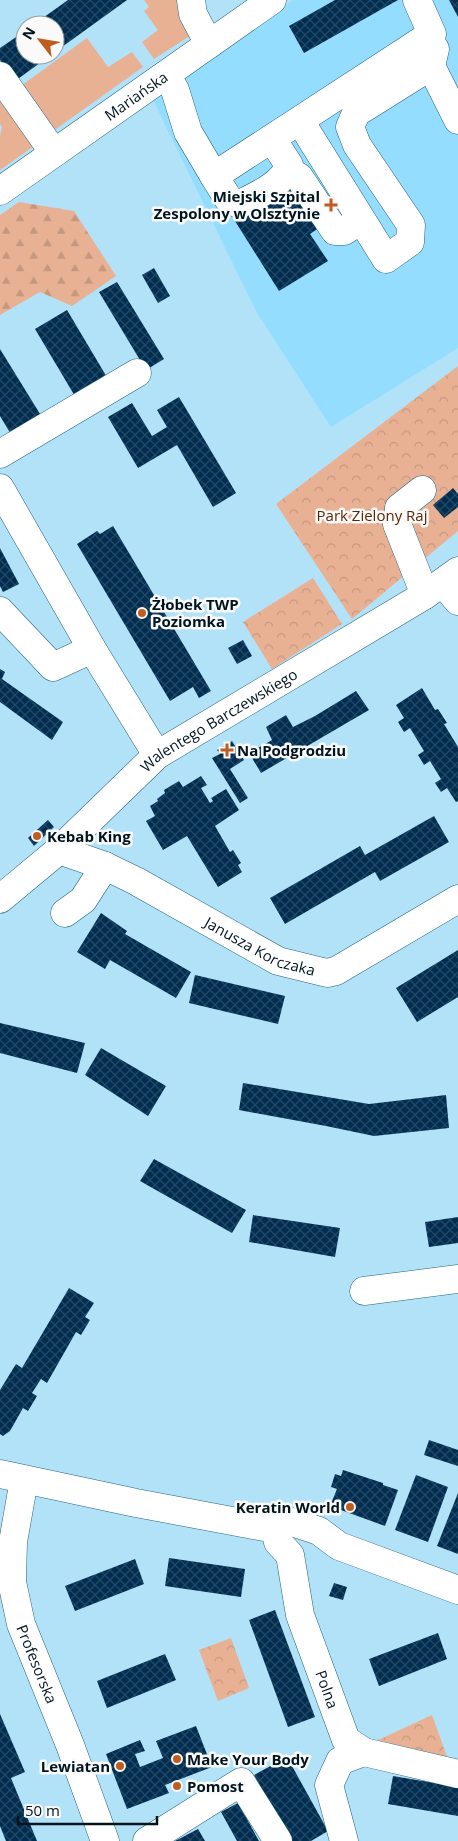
<svg xmlns="http://www.w3.org/2000/svg" width="458" height="1841" viewBox="0 0 458 1841" font-family="'Open Sans',sans-serif">
	<style>
		.built { fill: #94ddfe }
		.green { fill: #e9b194 }
		.forest { fill: url(#forest-firs) }
		.park { fill: url(#park-crowns) }
		.building { fill: url(#building-cross-hatch) }
		.lines { fill: none; stroke-linecap: round; stroke-linejoin: round }
		.minor-casing { stroke: #22657f; stroke-width: 29 }
		.minor { stroke: #fff; stroke-width: 28 }
		.poi-dot { fill: #bf5d20; stroke: #fafafa; stroke-width: 2 }
		.labels { text-anchor: middle; dominant-baseline: central; stroke-width: 5; stroke-linejoin: round; paint-order: stroke }
		.street-label { font-size: 15px; fill: #00141e; stroke: #fafafa }
		.poi-label { font-size: 15px; font-weight: bold; fill: #00141e; stroke: #fafafa; text-anchor: start }
		.park-label { font-size: 15px; fill: #5a2705; stroke: #fafafa }
	</style>
	<defs>
		<pattern id="forest-firs" width="22" height="20" patternUnits="userSpaceOnUse" patternTransform="scale(1.25)"><rect width="22" height="20" fill="#e9b194"/><path d="M5 1l3.5 6h-7zM16 11l3.5 6h-7z" fill="#c6977f"/></pattern>
		<pattern id="park-crowns" width="20" height="18" patternUnits="userSpaceOnUse" patternTransform="scale(1.25)"><rect width="20" height="18" fill="#e9b194"/><path d="M2 6a3 3 0 1 1 6 0M12 15a3 3 0 1 1 6 0" fill="none" stroke="#c6977f"/></pattern>
		<pattern id="building-cross-hatch" width="8" height="8" patternUnits="userSpaceOnUse" patternTransform="scale(1.25)"><rect width="8" height="8" fill="#012d50"/><path d="M0 0l8 8M0 8l8-8" fill="none" stroke="#244966"/></pattern>
	</defs>
	<rect width="100%" height="100%" fill="#b2e2f8"/>
	<path class="built" d="M 293,0 L 458,0 L 458,348 L 331,427 L 257,313 L 151,96 Z"/>
	<g class="green">
		<path d="M 144,0 L 185,0 L 193,34 L 154,59 L 142,42 L 158,30 L 144,11 L 149,7 Z"/>
		<path d="M 87,38 L 108,67 L 132,52 L 143,67 L 49,134 L 18,88 Z"/>
		<path d="M 0,96 L 34,146 L 0,170 L 0,136 L 2,127 L 0,124 Z"/>
	</g>
	<path class="forest" d="M 19,202 L 74,211 L 116,276 L 72,306 L 40,292 L 0,315 L 0,215 Z"/>
	<g class="park">
		<path d="M 458,366 L 458,531 L 352,619 L 276,504 Z"/>
		<path d="M 313,578 L 342,624 L 272,669 L 243,622 Z"/>
		<path d="M 231,1638 L 249,1688 L 218,1701 L 199,1650 Z"/>
		<path d="M 432,1715 L 450,1765 L 376,1741 Z"/>
	</g>
	<g class="building">
		<path d="M 68,0 L 127,0 L 55,52 L 55,25 L 33,25 Z"/>
		<path d="M 335,0 L 398,0 L 304,53 L 289,26 Z"/>
		<path d="M 449,0 L 458,0 L 458,17 Z"/>
		<path d="M 25,31 L 25,55 L 51,55 L 15,81 L 0,60 L 0,48 Z"/>
		<path d="M 295,182 L 323,225 L 310,234 L 328,261 L 279,291 L 235,221 Z"/>
		<path d="M 154,268 L 170,296 L 158,303 L 142,275 Z"/>
		<path d="M 117,282 L 164,359 L 146,370 L 99,292 Z"/>
		<path d="M 67,310 L 111,384 L 79,403 L 35,329 Z"/>
		<path d="M 0,349 L 45,422 L 15,441 L 0,416 Z"/>
		<path d="M 179,397 L 236,493 L 213,507 L 177,445 L 138,468 L 108,417 L 132,403 L 152,436 L 167,427 L 157,410 Z"/>
		<path d="M 453,488 L 458,494 L 458,507 L 444,518 L 433,505 Z"/>
		<path d="M 113,526 L 211,691 L 199,698 L 193,687 L 170,701 L 77,544 L 97,531 L 100,534 Z"/>
		<path d="M 0,548 L 19,584 L 3,592 L 0,586 Z"/>
		<path d="M 243,640 L 252,656 L 237,664 L 228,648 Z"/>
		<path d="M 0,669 L 5,672 L 2,679 L 63,722 L 52,740 L 0,702 Z"/>
		<path d="M 422,688 L 435,710 L 438,709 L 447,723 L 444,724 L 458,747 L 458,801 L 456,802 L 447,788 L 441,792 L 435,783 L 441,779 L 430,761 L 424,765 L 418,755 L 424,751 L 410,728 L 404,732 L 398,722 L 404,718 L 396,705 Z"/>
		<path d="M 356,691 L 369,710 L 261,773 L 249,753 L 272,740 L 266,727 L 286,715 L 293,727 L 315,716 Z"/>
		<path d="M 232,741 L 244,760 L 230,769 L 248,798 L 240,803 L 212,758 L 220,754 L 217,750 Z"/>
		<path d="M 201,776 L 207,785 L 201,788 L 210,803 L 213,801 L 211,798 L 226,789 L 239,810 L 215,826 L 230,852 L 233,850 L 241,863 L 238,865 L 242,872 L 218,887 L 187,836 L 163,850 L 146,821 L 155,816 L 150,806 L 158,801 L 157,799 L 165,793 L 164,790 L 179,781 L 183,787 Z"/>
		<path d="M 434,816 L 449,842 L 380,881 L 375,872 L 285,924 L 270,898 L 360,846 L 365,855 Z"/>
		<path d="M 48,820 L 54,827 L 34,846 L 28,838 Z"/>
		<path d="M 101,913 L 127,931 L 125,934 L 191,972 L 176,998 L 110,960 L 105,969 L 77,952 Z"/>
		<path d="M 458,950 L 458,997 L 417,1022 L 396,988 Z"/>
		<path d="M 195,975 L 285,996 L 278,1024 L 189,1003 Z"/>
		<path d="M 0,1023 L 85,1043 L 77,1073 L 0,1053 Z"/>
		<path d="M 101,1048 L 166,1086 L 148,1116 L 85,1075 Z"/>
		<path d="M 243,1083 L 369,1104 L 446,1095 L 449,1128 L 374,1136 L 326,1126 L 239,1110 Z"/>
		<path d="M 154,1159 L 246,1210 L 232,1233 L 140,1181 Z"/>
		<path d="M 253,1215 L 340,1228 L 335,1257 L 249,1242 Z"/>
		<path d="M 458,1217 L 458,1243 L 429,1247 L 425,1222 Z"/>
		<path d="M 69,1288 L 94,1303 L 85,1317 L 90,1320 L 81,1335 L 76,1332 L 47,1383 L 41,1379 L 32,1393 L 37,1396 L 28,1411 L 23,1408 L 10,1431 L 3,1436 L 0,1434 L 0,1390 L 16,1364 L 22,1368 Z"/>
		<path d="M 429,1440 L 458,1450 L 458,1466 L 424,1455 Z"/>
		<path d="M 343,1470 L 383,1483 L 383,1485 L 398,1490 L 385,1526 L 330,1506 L 337,1489 L 331,1487 L 335,1474 L 341,1476 Z"/>
		<path d="M 416,1475 L 448,1487 L 428,1542 L 395,1530 Z"/>
		<path d="M 458,1493 L 458,1554 L 437,1546 Z"/>
		<path d="M 169,1558 L 245,1569 L 241,1597 L 165,1586 Z"/>
		<path d="M 135,1559 L 144,1584 L 75,1611 L 65,1586 Z"/>
		<path d="M 334,1583 L 347,1587 L 343,1600 L 329,1596 Z"/>
		<path d="M 275,1610 L 315,1717 L 288,1727 L 249,1620 Z"/>
		<path d="M 438,1633 L 447,1659 L 379,1686 L 369,1659 Z"/>
		<path d="M 165,1654 L 176,1680 L 107,1708 L 97,1681 Z"/>
		<path d="M 0,1714 L 25,1772 L 11,1778 L 37,1841 L 6,1841 L 0,1826 Z"/>
		<path d="M 196,1726 L 212,1767 L 165,1785 L 169,1793 L 127,1809 L 106,1754 L 140,1740 L 145,1751 L 135,1754 L 140,1767 L 163,1758 L 156,1741 Z"/>
		<path d="M 287,1757 L 328,1831 L 311,1841 L 292,1841 L 254,1775 Z"/>
		<path d="M 393,1776 L 458,1787 L 458,1816 L 388,1804 Z"/>
		<path d="M 238,1803 L 259,1841 L 237,1841 L 221,1812 Z"/>
		<path d="M 198,1829 L 205,1841 L 175,1841 Z"/>
	</g>
	<g class="lines">
		<defs>
			<g id="minor">
				<path d="M 191,0 L 193,14 L 209,44"/>
				<path d="M 435,49 L 431,66 L 458,120"/>
				<path d="M 166,75 L 175,90 L 188,132 L 214,176 L 432,34 L 417,0"/>
				<path d="M 0,76 L 54,153"/>
				<path d="M 300,121 L 386,259 L 410,242 L 411,225 L 357,145 L 350,127 L 356,113 L 431,66"/>
				<path d="M 287,170 L 299,177 L 335,231 L 344,231 L 361,220"/>
				<path d="M 214,176 L 229,200 L 240,204 C 256,196 284,184 289,165 L 272,139"/>
				<path id="s1" d="M 0,191 L 272,0"/>
				<path d="M 0,454 L 137,373"/>
				<path d="M 0,488 L 92,649 L 157,755"/>
				<path d="M 422,490 L 399,508 L 397,524 L 425,595"/>
				<path d="M 443,583 L 458,601"/>
				<path d="M 0,611 L 53,667 L 92,649"/>
				<path id="s2" d="M 59,850 L 105,866 L 136,881 L 278,961 L 327,973 L 336,971 L 458,899"/>
				<path id="s3" d="M 0,899 L 59,850 L 157,755 L 425,595 L 458,571"/>
				<path d="M 65,913 L 83,900 L 105,866"/>
				<path d="M 364,1291 L 458,1279"/>
				<path d="M 0,1474 L 136,1503 L 275,1529 L 289,1521 L 319,1531 L 339,1546 L 458,1590"/>
				<path id="s4" d="M 24,1480 L 13,1542 L 12,1582 L 21,1624 L 70,1745 L 105,1841"/>
				<path id="s5" d="M 275,1529 L 278,1542 L 290,1555 L 300,1615 L 346,1740 L 364,1752 L 458,1774"/>
				<path d="M 147,1841 L 241,1782 L 278,1841"/>
				<path d="M 344,1841 L 329,1785 L 340,1761 L 364,1752"/>
			</g>
		</defs>
		<use href="#minor" class="minor-casing"/>
		<use href="#minor" class="minor"/>
	</g>
	<g class="poi-dot">
		<path d="M328.5 197.5h5v5h5v5h-5v5h-5v-5h-5v-5h5z"/>
		<circle cx="142" cy="613" r="5"/>
		<path d="M224.5 742.5h5v5h5v5h-5v5h-5v-5h-5v-5h5z"/>
		<circle cx="37" cy="836" r="5"/>
		<circle cx="350" cy="1507" r="5"/>
		<circle cx="177" cy="1759" r="5"/>
		<circle cx="120" cy="1766" r="5"/>
		<circle cx="177" cy="1786" r="5"/>
	</g>
	<g class="labels">
		<g class="street-label">
			<text stroke="none"><textPath href="#s1" startOffset="166">Mariańska</textPath></text>
			<text stroke="none"><textPath href="#s3" startOffset="284">Walentego Barczewskiego</textPath></text>
			<text stroke="none"><textPath href="#s2" startOffset="224">Janusza Korczaka</textPath></text>
			<text stroke="none"><textPath href="#s4" startOffset="189">Profesorska</textPath></text>
			<text stroke="none"><textPath href="#s5" startOffset="171">Polna</textPath></text>
		</g>
		<g class="poi-label">
			<text x="320" y="196" text-anchor="end">Miejski Szpital<tspan x="320" dy="17">Zespolony w Olsztynie</tspan></text>
			<text x="152" y="604">Żłobek TWP<tspan x="152" dy="17">Poziomka</tspan></text>
			<text x="237" y="750">Na Podgrodziu</text>
			<text x="47" y="836">Kebab King</text>
			<text x="340" y="1507" text-anchor="end">Keratin World</text>
			<text x="187" y="1759">Make Your Body</text>
			<text x="110" y="1766" text-anchor="end">Lewiatan</text>
			<text x="187" y="1786">Pomost</text>
		</g>
		<g class="park-label">
			<text x="372" y="515">Park Zielony Raj</text>
		</g>
	</g>
	<g transform="translate(40 40) rotate(301)"><circle r="24" fill="#fafafa" stroke="#969ea2"/>
	<path d="M0-4L9 19L0 12L-9 19Z" fill="#bf5d20"/>
	<text y="-8" font-size="14" font-weight="bold" text-anchor="middle" fill="#00141e">N</text>
	</g>
	<path d="M18 1816v8h139v-8" fill="none" stroke="#00141e" stroke-width="2.5"/>
	<text x="25" y="1816" font-size="15" fill="#00141e" stroke="#fafafa" stroke-width="4" paint-order="stroke">50 m</text>
</svg>
